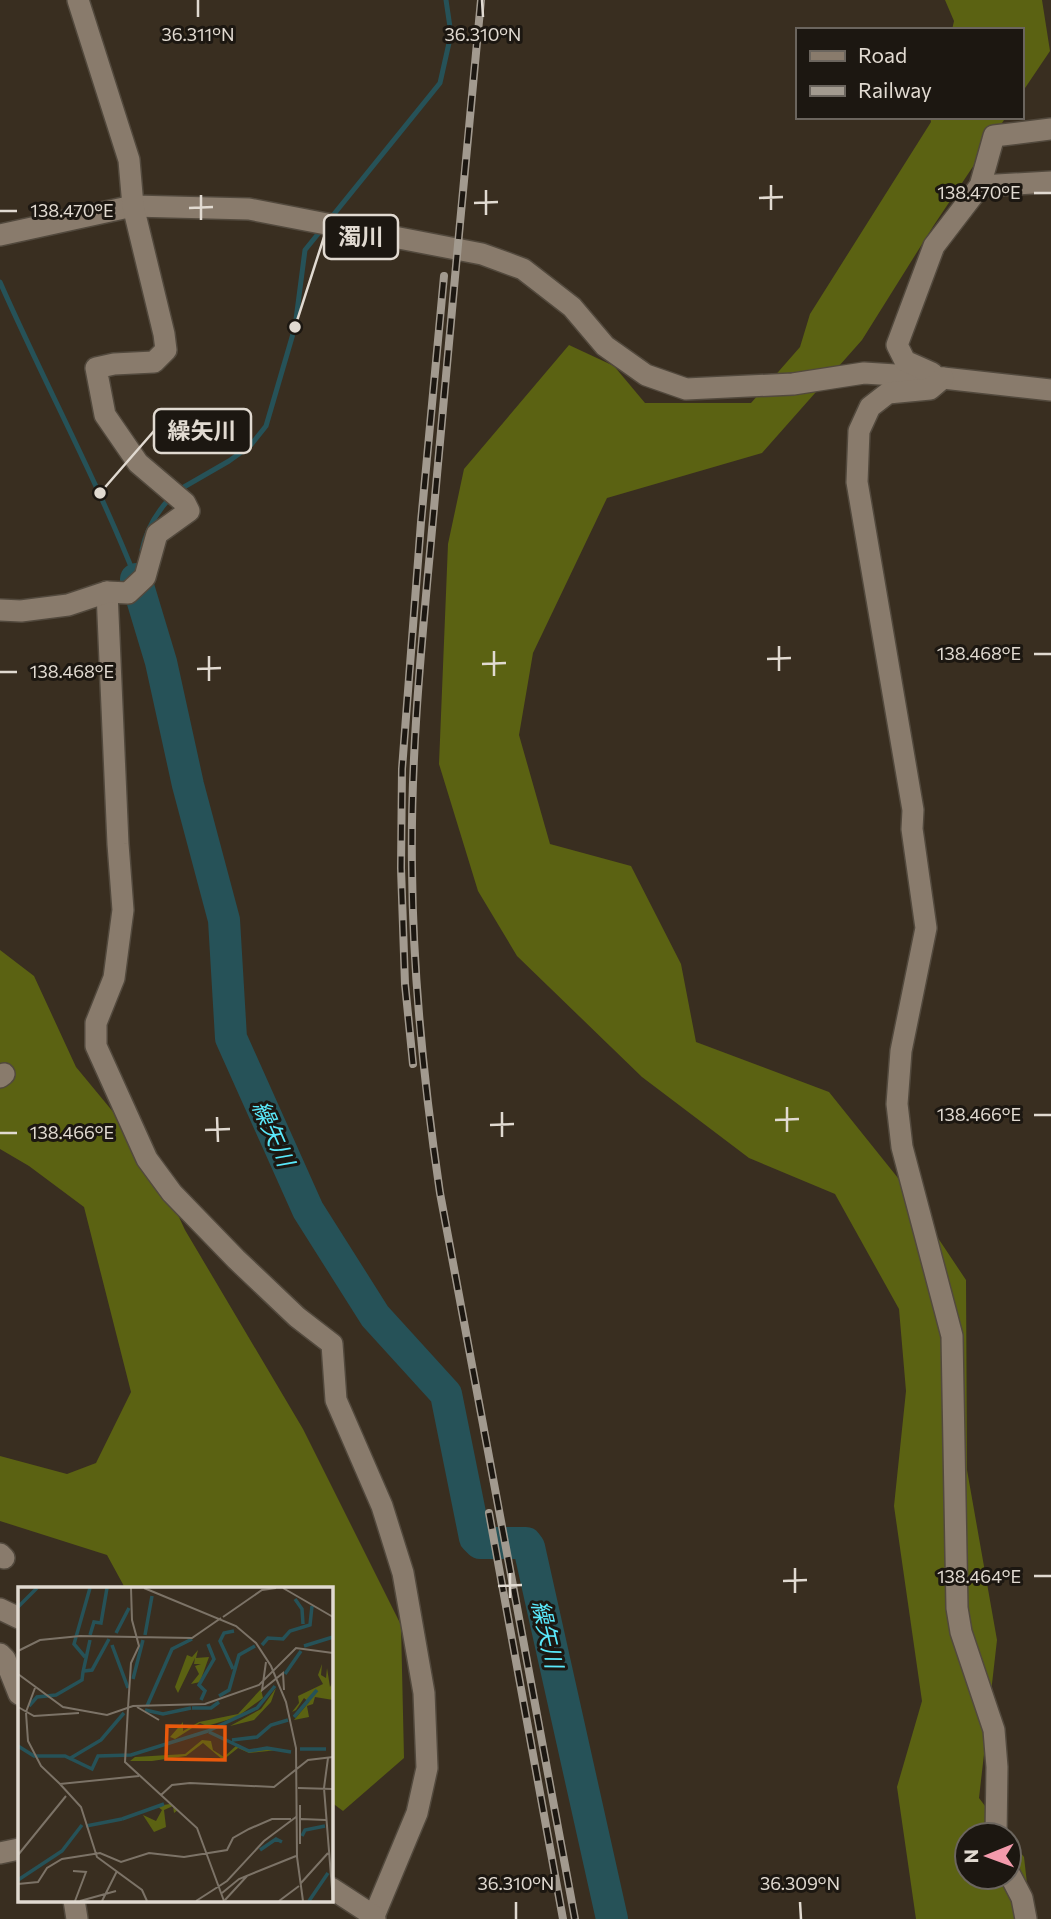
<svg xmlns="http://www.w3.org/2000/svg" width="1051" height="1919" viewBox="0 0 1051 1919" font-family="Commissioner,'Noto Sans JP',sans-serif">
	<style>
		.forest { fill: #5b6212 }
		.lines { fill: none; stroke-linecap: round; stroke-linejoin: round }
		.stream { stroke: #265258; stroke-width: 5 }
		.river { stroke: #265258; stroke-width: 32 }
		.minor-casing { stroke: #52493d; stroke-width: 24 }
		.minor { stroke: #897b6c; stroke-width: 21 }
		.rail-casing { stroke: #a29a8f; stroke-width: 8 }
		.rail { stroke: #1c1711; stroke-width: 5; stroke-dasharray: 16; stroke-linecap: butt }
		.ticks { fill: none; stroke: #e1dad1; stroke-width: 2.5 }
		.labels { text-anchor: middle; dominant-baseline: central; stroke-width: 6; stroke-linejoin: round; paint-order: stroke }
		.water-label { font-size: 23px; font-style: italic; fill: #5ae9fb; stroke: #1c1711 }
		.inset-river { fill: none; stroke: #265258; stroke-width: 3.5 }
		.inset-road { fill: none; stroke: #7c7367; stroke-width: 2 }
		.view { fill: #e8590c; fill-opacity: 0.15; stroke: #e8590c; stroke-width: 3.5 }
		.inset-edge { fill: none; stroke: #e1dad1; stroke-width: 3.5 }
		.ticks-label { font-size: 18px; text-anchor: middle; fill: #e1dad1; stroke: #1c1711; stroke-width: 6; stroke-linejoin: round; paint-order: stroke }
		.leader { fill: none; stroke: #e1dad1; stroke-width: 2.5 }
		.callout-dot { fill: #e1dad1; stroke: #1c1711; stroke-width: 2.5 }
		.callout { fill: #1c1711; stroke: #e1dad1; stroke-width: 2.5 }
		.callout-label { font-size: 23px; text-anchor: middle; font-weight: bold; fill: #e1dad1 }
	</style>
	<rect width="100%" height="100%" fill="#392e20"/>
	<g class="forest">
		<path d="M 945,0 L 1042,0 L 1050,51 L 1021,94 L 1021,30 L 952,30 L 954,21 Z"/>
		<path d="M 930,117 L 1006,117 L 934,225 L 862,340 L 762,453 L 607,498 L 533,653 L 519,735 L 550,844 L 631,866 L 681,964 L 696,1042 L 829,1092 L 898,1178 L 966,1280 L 967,1470 L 997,1640 L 979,1798 L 1007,1835 L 967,1835 L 967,1877 L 1009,1877 L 1009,1838 L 1024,1857 L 1031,1919 L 916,1919 L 897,1787 L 922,1701 L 894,1506 L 906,1391 L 899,1309 L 835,1194 L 749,1158 L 642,1077 L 517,956 L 478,891 L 439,764 L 448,544 L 464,469 L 569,345 L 614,366 L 645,403 L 751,403 L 800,347 L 810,314 L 931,122 Z"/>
		<path d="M 0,950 L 34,976 L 76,1067 L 152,1159 L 185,1230 L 303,1429 L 401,1625 L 404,1758 L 343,1811 L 331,1802 L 331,1588 L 125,1588 L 107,1555 L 0,1521 L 0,1456 L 67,1474 L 96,1463 L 131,1392 L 84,1207 L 29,1166 L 0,1149 Z"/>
	</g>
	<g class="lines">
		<g class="stream">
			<path d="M 330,219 L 440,83 L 451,34 L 446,0"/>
			<path d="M 0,282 C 44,382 96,478 136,579"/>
			<path d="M 177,491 L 229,461 L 250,446 L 266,426 L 295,327 L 305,250 L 322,229"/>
			<path d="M 142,550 C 146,531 157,512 170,498"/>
		</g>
		<path class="river" d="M 136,579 L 161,662 L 188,785 L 224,920 L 231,1038 L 308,1210 L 375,1316 L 446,1394 L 475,1538 L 480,1543 L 526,1543 L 529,1547 L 612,1919"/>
		<defs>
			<g id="minor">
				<path d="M 980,186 L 1051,182"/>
				<path d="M 0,235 L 133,206 L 249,209 L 482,254 L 523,269 L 572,307 L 605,346 L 646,375 L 686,389 L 793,384 L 864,373 L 943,378 L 1051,390"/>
				<path d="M 932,373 L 905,361 L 897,345 L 934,246 L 980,186 L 994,136 L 1051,129"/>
				<path d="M 943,378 L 930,389 L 888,393 L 870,407 L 859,431 L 857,482 L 913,810 L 912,829 L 926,928 L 901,1051 L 897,1104 L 902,1147 L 952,1336 L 957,1608 L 961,1632 L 994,1730 L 997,1767 L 996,1835"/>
				<path d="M 107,592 L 118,844 L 123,910 L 114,978 L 96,1023 L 96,1046 L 147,1159 L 172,1193 L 236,1259 L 297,1317 L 332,1344 L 336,1400 L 382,1506 L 403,1573 L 424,1693 L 427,1768 L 417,1813 L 374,1916"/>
				<path d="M 0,610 L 21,611 L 68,605 L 107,592 L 128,593 L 145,577 L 157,534 L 189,511 L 185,503 L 138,463 L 105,415 L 96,368 L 114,364 L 154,362 L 166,350 L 164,334 L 133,206 L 129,160 L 78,0"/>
				<path d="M 0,1077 L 4,1074"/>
				<path d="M 0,1554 L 4,1558"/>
				<path d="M 0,1609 L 19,1618"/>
				<path d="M 0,1654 L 5,1659 L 19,1694"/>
				<path d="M 0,1853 L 19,1849"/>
				<path d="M 1009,1873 L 1022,1898 L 1026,1919"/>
				<path d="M 331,1888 L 374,1916 L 375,1919"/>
				<path d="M 74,1900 L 77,1919"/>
			</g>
		</defs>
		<use href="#minor" class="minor-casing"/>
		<use href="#minor" class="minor"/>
		<defs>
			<g id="rail">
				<path d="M 481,0 C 465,166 450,331 435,497 C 424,621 410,745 412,869 C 413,978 424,1085 440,1193 L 575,1919"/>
				<path d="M 413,1064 L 405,984 L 401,868 L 402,769 L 421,522 L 444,276"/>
				<path d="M 489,1513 L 563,1919"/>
			</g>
		</defs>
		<use href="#rail" class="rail-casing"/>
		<use href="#rail" class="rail"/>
	</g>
	<path class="ticks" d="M 198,0 L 198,17M 482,0 L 483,17M 771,185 L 771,210M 486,190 L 486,215M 1034,193 L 1051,193M 201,195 L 201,220M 759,198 L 783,197M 474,203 L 498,202M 189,208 L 213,207M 0,211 L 17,211M 779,646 L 779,671M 494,651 L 494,676M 1034,654 L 1051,654M 209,656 L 209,681M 767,659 L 791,658M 482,664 L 506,663M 197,669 L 221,668M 0,672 L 17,672M 787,1107 L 787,1132M 502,1112 L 502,1137M 1034,1115 L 1051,1115M 217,1117 L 218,1142M 775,1120 L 799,1119M 490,1125 L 514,1124M 205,1130 L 230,1129M 0,1133 L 17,1133M 795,1568 L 795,1593M 510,1573 L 510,1598M 1034,1576 L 1051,1576M 783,1581 L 807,1580M 498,1586 L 522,1585M 516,1902 L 516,1919M 800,1902 L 801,1919"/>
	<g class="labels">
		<g class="water-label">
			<text transform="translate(274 1133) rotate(66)">繰矢川</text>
			<text transform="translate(548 1634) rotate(77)">繰矢川</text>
		</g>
	</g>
	<g transform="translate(18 1587)">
		<rect width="315" height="315" fill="#392e20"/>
		<path d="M 180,63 L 178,71 L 191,70 L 182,95 L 173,97 L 181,87 L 177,79 L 183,77 L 176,77 L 177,71 L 160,106 L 157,100 L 169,68 L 174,70 ZM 304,77 L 303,88 L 308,91 L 309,81 L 312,100 L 315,94 L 315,113 L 297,110 L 295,117 L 289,119 L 291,130 L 276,133 L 291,115 L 286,111 L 278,123 L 274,125 L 281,116 L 280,109 L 305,97 L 300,88 ZM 258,101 L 253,115 L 236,133 L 212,139 L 243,122 ZM 243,102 L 245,111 L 219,130 L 189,139 L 182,136 L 157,152 L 152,150 L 165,135 L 165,144 L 181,135 L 220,127 ZM 184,153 L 193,154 L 195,163 L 206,170 L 220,157 L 230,164 L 250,161 L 260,163 L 231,166 L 220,161 L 205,173 L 185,156 L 168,169 L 134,174 L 112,174 L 117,170 L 167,167 ZM 152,217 L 160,223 L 156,226 L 155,219 L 146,223 L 148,240 L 136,245 L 125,228 L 138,234 L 144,223 L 139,219 Z" fill="#5b6212"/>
		<path class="inset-river" d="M 277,12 L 284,22 L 285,37M 0,20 L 19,1M 98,46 L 111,21M 72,48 L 76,35 L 83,36 L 89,1M 127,48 L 134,9M 94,58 L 110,101M 244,58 L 250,51 L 265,52 L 272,44 L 292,38 L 294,19M 286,59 L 315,50M 67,70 L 56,57 L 72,1M 215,82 L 202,54 L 206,46 L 216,44M 66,84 L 74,83 L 91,52M 65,85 L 72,53M 267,87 L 283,64M 115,92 L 125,53M 201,109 L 211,103 L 221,68 L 237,59M 183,113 L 187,104 L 181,98 L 196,72 L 190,57M 11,119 L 19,110 L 38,108 L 64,93 L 65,85M 129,119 L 154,62 L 174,52M 174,121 L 193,121 L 201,115M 127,123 L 145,127 L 173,121M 276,130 L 299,103M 190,144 L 239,121 L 257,99M 191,145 L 231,164 L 249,161 L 273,165M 214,153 L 239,150 L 253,138 L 270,133M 0,159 L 16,169 L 47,169 L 74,182 L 80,169 L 113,168 L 190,144M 282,162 L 308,162M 51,172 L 83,153 L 106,126M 104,232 L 146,217M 68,239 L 104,232M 284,249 L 287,243 L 307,239M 242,263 L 258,252 L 264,255M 0,293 L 44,264 L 64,238M 291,314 L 310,286"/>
		<path class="inset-road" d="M 126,1 L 218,39 L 238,56 L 253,79 L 268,115 L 278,161 L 279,270 L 285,314M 265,1 L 315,30M 205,30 L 244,3 L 258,1M 0,64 L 22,53 L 62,49 L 174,51 L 203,31M 248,75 L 244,103 L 265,86 L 266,103M 0,87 L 45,120 L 89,128 L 115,119 L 187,117 L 241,98 L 278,61 L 315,66M 0,120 L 16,129 L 61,126M 119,120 L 141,133M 110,121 L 113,76 L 121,59 L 114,33 L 113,1M 110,121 L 107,175 L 179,241 L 206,314M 8,125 L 17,101M 8,126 L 10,154 L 23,179 L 42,197 L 121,189M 310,171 L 306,201 L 315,314M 42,197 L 63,220 L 79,270 L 124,303 L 129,314M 280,201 L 315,202M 143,208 L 154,198 L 172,196 L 256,200 L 290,173 L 315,170M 283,232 L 308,233M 282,257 L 282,218M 0,268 L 48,209M 55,284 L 68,285 L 57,314M 283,296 L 310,266M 0,297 L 20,295 L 29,281 L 44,272 L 82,266 L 103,275 L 131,266 L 166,270 L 209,263 L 215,251 L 231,242 L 254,232 L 273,232M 204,306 L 221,292 L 278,269M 207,313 L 229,289M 62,314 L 98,304M 84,314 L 99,284M 178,314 L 209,294 L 246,254 L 278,230M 261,314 L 281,299"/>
		<path class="view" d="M 149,139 L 207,140 L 207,173 L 148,172 Z"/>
		<rect width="315" height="315" class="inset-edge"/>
	</g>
	<g class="ticks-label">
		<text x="198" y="41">36.311°N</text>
		<text x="483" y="41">36.310°N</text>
		<text x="979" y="199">138.470°E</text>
		<text x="72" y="217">138.470°E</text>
		<text x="979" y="660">138.468°E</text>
		<text x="72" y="678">138.468°E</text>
		<text x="979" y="1121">138.466°E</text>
		<text x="72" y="1139">138.466°E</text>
		<text x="979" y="1583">138.464°E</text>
		<text x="516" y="1890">36.310°N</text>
		<text x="800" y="1890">36.309°N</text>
	</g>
	<path class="leader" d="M295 327L324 237M100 493L154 431"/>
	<g class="callout-dot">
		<circle cx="295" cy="327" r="7"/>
		<circle cx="100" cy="493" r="7"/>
	</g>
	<g class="callout">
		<rect x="324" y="215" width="74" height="44" rx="7"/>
		<rect x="154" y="409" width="97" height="44" rx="7"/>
	</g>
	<g class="callout-label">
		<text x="361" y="245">濁川</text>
		<text x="202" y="439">繰矢川</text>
	</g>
	<rect x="796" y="28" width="228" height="91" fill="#1c1711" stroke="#6b655e" stroke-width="2"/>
	<rect x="810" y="51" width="35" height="10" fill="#897b6c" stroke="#6b655e" stroke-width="2"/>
	<text x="858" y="63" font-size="21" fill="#e1dad1">Road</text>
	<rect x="810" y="86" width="35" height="10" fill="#a29a8f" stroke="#6b655e" stroke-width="2"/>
	<text x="858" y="98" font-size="21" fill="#e1dad1">Railway</text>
	<g transform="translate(988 1856) rotate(269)"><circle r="33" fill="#1c1711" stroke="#6b655e" stroke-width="2"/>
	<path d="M0-5L12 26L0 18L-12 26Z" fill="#f39aac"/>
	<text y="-10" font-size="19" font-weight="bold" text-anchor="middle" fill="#e1dad1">N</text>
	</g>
</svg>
